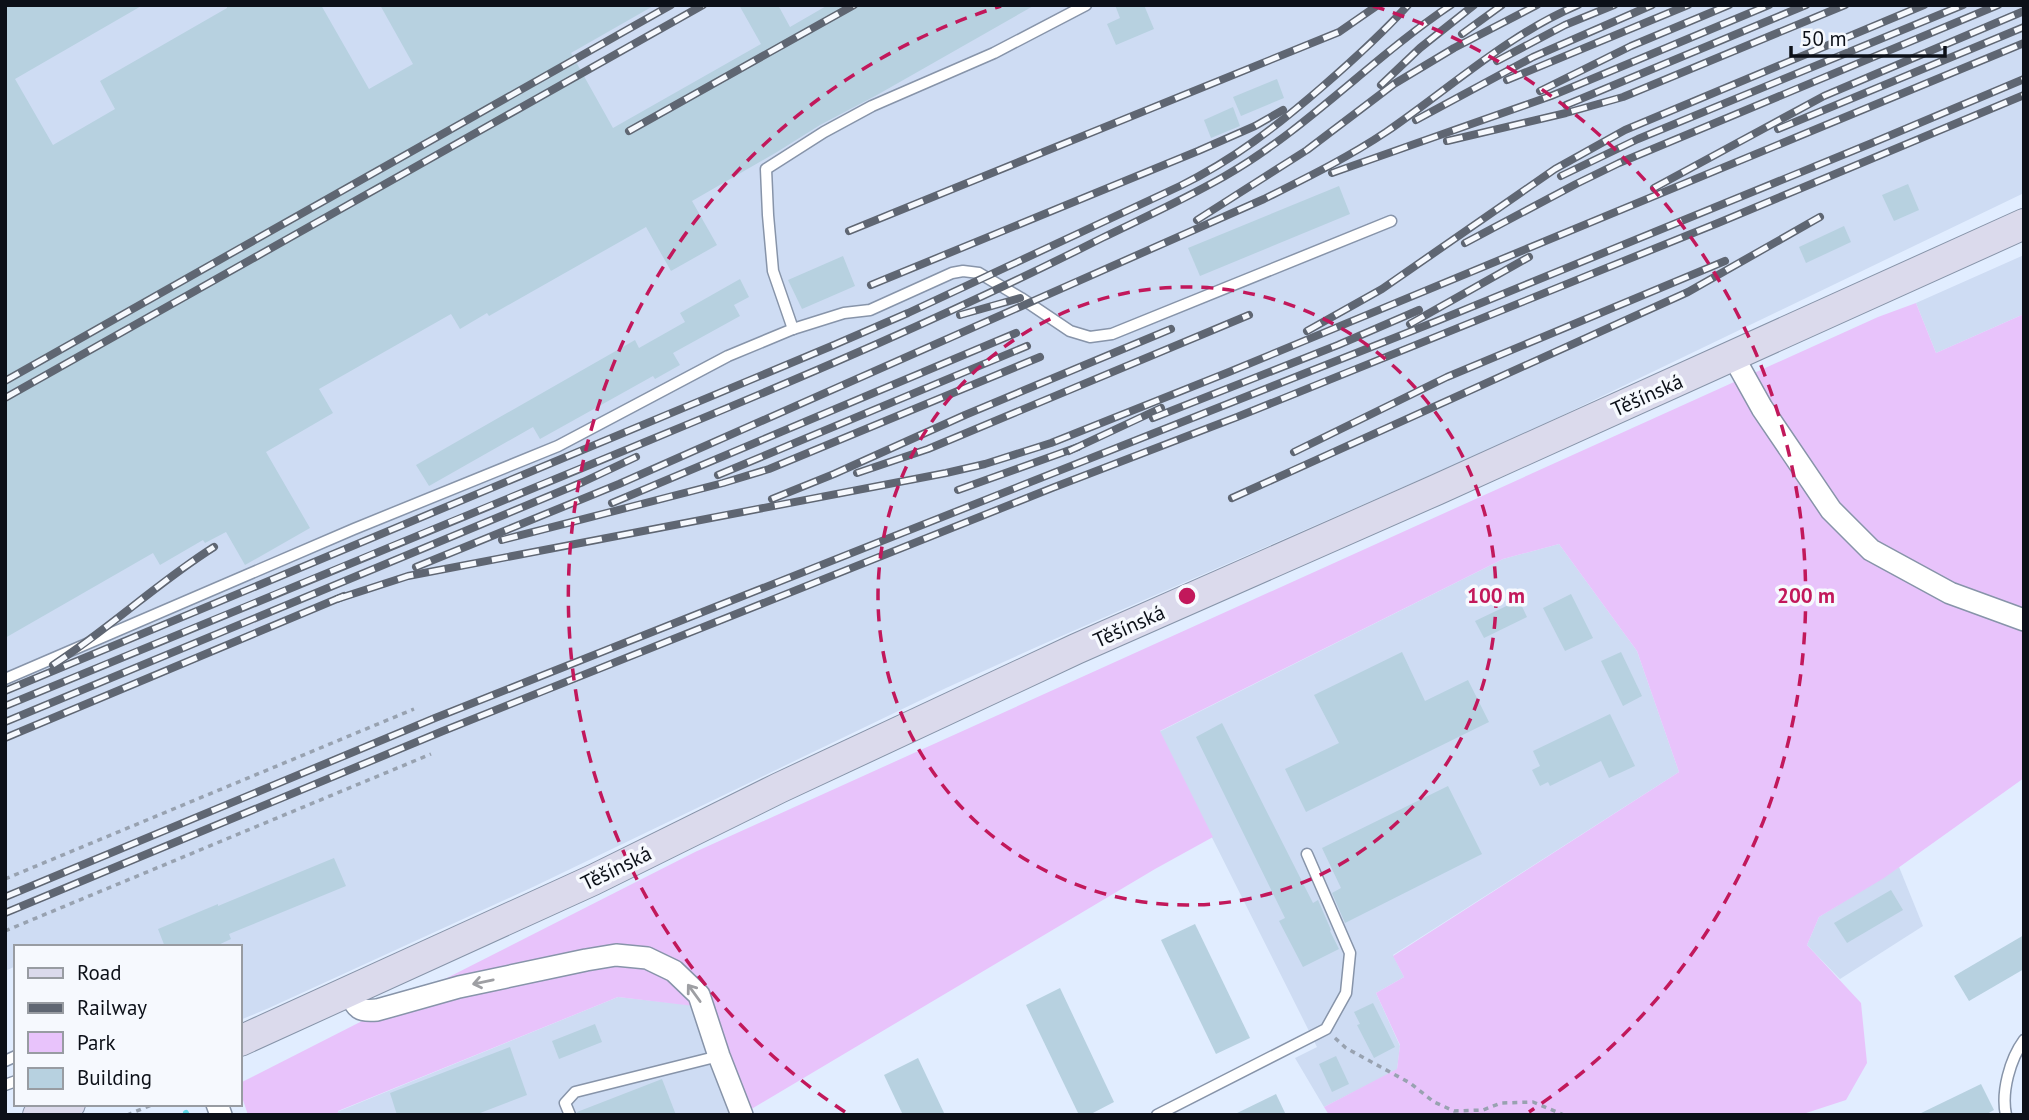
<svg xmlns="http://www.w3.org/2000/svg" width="2029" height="1120" viewBox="0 0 2029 1120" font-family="'PT Sans',sans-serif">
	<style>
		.built { fill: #cedcf3 }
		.green { fill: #e8c3fb }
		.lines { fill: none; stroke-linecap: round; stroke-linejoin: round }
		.stream { stroke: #64dce9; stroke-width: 6 }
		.building { fill: #b7d1e0 }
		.lane-casing { stroke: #8794a9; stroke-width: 13 }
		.street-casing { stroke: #8794a9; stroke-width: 24 }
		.secondary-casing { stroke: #8794a9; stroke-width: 32 }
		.path { stroke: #98a2b0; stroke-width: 3.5; stroke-dasharray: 5 5; stroke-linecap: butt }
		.lane { stroke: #fff; stroke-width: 10 }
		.street { stroke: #fff; stroke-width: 21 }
		.secondary { stroke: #dbdaec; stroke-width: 30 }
		.rail-casing { stroke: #5f6672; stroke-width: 8 }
		.rail { stroke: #f6f9fe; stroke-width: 5; stroke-dasharray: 16; stroke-linecap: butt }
		.oneway { stroke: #9e9fa3 }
		.ring { fill: none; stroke: #c2185b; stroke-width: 3.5; stroke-dasharray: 12 9 }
		.labels { text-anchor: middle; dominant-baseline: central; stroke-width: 7; stroke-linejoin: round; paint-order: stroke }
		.street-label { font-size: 21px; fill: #0c1018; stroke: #f6f9fe }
		.centre { fill: #c2185b; stroke: #f6f9fe; stroke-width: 3.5 }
		.ring-label { font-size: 21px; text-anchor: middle; font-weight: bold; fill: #c2185b; stroke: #f6f9fe; stroke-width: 7; stroke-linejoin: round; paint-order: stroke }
	</style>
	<rect width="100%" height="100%" fill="#e1edff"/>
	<g class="built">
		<path d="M 5,5 L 2024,5 L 2024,193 L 1511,440 L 1041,645 L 946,688 L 533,887 L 269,1008 L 240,1020 L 240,947 L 16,947 L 16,966 L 5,971 Z"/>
		<path d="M 2024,255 L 2024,314 L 1936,353 L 1916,303 Z"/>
		<path d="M 1559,544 L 1637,651 L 1679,772 L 1393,955 L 1404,977 L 1376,993 L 1400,1046 L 1397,1070 L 1324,1107 L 1295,1058 L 1317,1047 L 1159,732 L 1503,559 Z"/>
		<path d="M 1899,867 L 1923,926 L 1840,979 L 1807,945 L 1819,917 Z"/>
		<path d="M 618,997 L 691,1005 L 733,1115 L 338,1115 L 337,1112 Z"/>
	</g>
	<path class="green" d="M 1916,303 L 1936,353 L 2024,314 L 2024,778 L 1884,878 L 1819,917 L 1807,945 L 1861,1003 L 1867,1063 L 1846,1100 L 1800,1115 L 1329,1115 L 1324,1107 L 1397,1069 L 1400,1045 L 1376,993 L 1404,977 L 1393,956 L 1679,772 L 1637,651 L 1559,544 L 1503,559 L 1160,731 L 1213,837 L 1155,869 L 748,1111 L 711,1008 L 618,997 L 338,1111 L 338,1115 L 248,1115 L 240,1091 L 240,1083 L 695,852 L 1878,317 Z"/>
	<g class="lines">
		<path class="stream" d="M 186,1113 L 187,1115"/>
	</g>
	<g class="building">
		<path d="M 5,5 L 143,5 L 15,79 L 53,145 L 115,109 L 100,81 L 227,8 L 227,5 L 321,5 L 369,89 L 413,64 L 380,5 L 655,5 L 571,53 L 613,128 L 761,44 L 739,5 L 778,5 L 790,27 L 828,5 L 1035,5 L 877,95 L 820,125 L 777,152 L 692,201 L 717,245 L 671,271 L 646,227 L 489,316 L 487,313 L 460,329 L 451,314 L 319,389 L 333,413 L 266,452 L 310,528 L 245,565 L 226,532 L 205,543 L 203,540 L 160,565 L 153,553 L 5,638 Z"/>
		<path d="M 1115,5 L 1144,5 L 1154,29 L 1116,45 L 1107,24 L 1120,18 Z"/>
		<path d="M 1277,79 L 1284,98 L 1241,116 L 1233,97 Z"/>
		<path d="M 1233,107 L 1240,126 L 1211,138 L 1204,120 Z"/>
		<path d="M 1908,184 L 1919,210 L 1894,221 L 1882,195 Z"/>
		<path d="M 1339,186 L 1350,214 L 1200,276 L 1188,248 Z"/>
		<path d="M 1844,226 L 1851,242 L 1806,263 L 1799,247 Z"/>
		<path d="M 843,256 L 855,286 L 802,309 L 788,280 Z"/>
		<path d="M 740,279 L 749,297 L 734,305 L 740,316 L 673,353 L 680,365 L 655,379 L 653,376 L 540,439 L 533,427 L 429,486 L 416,465 L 635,340 L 639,348 L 685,322 L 680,313 Z"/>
		<path d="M 1571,594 L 1593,638 L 1565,651 L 1543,608 Z"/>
		<path d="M 1519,600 L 1527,617 L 1484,638 L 1475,621 Z"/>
		<path d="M 1402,652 L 1425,701 L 1468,680 L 1489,722 L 1306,812 L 1285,769 L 1339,743 L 1314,695 Z"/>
		<path d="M 1621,652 L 1642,696 L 1623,706 L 1601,661 Z"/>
		<path d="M 1610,714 L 1635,766 L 1609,778 L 1601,761 L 1550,786 L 1548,782 L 1540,786 L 1532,770 L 1540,766 L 1533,751 Z"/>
		<path d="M 1222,723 L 1313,903 L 1318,900 L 1331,930 L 1330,931 L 1339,949 L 1303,967 L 1279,921 L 1285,918 L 1196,737 Z"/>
		<path d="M 1448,786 L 1482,854 L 1345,923 L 1332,893 L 1341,888 L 1322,848 Z"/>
		<path d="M 334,858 L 346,886 L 229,934 L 231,939 L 214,947 L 165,947 L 158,929 L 218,904 L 218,906 Z"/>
		<path d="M 1891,890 L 1903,910 L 1847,943 L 1834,923 Z"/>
		<path d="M 1195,924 L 1250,1038 L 1216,1054 L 1161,940 Z"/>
		<path d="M 2024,935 L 2024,969 L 1969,1001 L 1954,976 Z"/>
		<path d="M 1060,988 L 1114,1102 L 1089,1115 L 1079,1115 L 1026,1005 Z"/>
		<path d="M 1373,1003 L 1395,1047 L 1374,1058 L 1357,1025 L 1360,1024 L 1354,1012 Z"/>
		<path d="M 595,1024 L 602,1042 L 559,1059 L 552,1041 Z"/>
		<path d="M 510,1047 L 527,1095 L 475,1115 L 397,1115 L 390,1093 Z"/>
		<path d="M 1336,1056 L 1349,1084 L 1332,1092 L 1319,1064 Z"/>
		<path d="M 918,1058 L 945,1115 L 903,1115 L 884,1075 Z"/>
		<path d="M 662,1079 L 676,1115 L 578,1115 L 577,1112 Z"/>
		<path d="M 1981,1084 L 1994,1110 L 1985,1115 L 1917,1115 Z"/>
		<path d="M 1276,1094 L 1286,1115 L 1233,1115 Z"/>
	</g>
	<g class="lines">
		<defs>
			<g id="lane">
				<path d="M 793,329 L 773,271 L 768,215 L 766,169 L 824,132 L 872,106 L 994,53 L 1086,5"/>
				<path d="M 5,679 L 354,529 L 558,446 L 728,356 L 793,329 L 844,313 L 870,310 L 952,273 L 963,271 L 979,273 L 1021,298 L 1070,331 L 1090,337 L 1112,334 L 1391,221"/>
				<path d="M 5,1061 L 16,1056"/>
				<path d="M 5,1085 L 16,1081"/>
				<path d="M 570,1115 L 565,1103 L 575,1092 L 719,1056"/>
				<path d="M 1157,1115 L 1326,1029 L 1346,993 L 1350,953 L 1307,854"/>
				<path d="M 2006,1115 C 2001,1092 2010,1059 2024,1040"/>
			</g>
			<g id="street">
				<path d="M 1733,356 L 1762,408 L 1831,510 L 1871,550 L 1950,593 L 2024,620"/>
				<path d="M 349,992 C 357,1008 358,1012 377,1010 L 459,987 L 586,960 L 616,955 L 647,958 L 674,971 L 699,995 L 719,1056 L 742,1115"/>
				<path d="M 217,1104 L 221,1115"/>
			</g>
			<g id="secondary">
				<path d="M 240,1041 L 593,880 L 779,788 L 1076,649 L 1436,490 L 2024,224"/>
				<path d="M 38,1115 L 70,1104"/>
			</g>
		</defs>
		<use href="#lane" class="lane-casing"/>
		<use href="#street" class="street-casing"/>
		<use href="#secondary" class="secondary-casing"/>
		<g class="path">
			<path d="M 5,879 L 414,709"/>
			<path d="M 5,931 L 431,754"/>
			<path d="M 1335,1038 L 1346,1048 L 1410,1083 L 1434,1102 L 1454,1111 L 1483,1110 L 1501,1103 L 1533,1102 L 1564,1115"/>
			<path d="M 127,1115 L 154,1104"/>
		</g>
		<use href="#lane" class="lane"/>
		<use href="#street" class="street"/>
		<use href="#secondary" class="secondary"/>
		<defs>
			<g id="rail">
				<path d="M 1462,34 L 1502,5"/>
				<path d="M 1497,61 L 1565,25 L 1614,5"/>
				<path d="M 1507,80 L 1688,5"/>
				<path d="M 1381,85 L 1420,48 L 1474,5"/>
				<path d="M 1540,91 L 1631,46 L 1729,5"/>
				<path d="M 1566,105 L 1806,5"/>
				<path d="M 1416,120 L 1533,57 L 1652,5"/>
				<path d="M 1778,129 L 2024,27"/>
				<path d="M 629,131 L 854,5"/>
				<path d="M 1447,141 L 1566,113 L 1623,97 L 1845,5"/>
				<path d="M 1332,173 L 1551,96 L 1769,5"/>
				<path d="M 1561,176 L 1638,139 L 1963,5"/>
				<path d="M 1654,188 L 1824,96 L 2024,11"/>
				<path d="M 1197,220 L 1307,150 L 1394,84 L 1454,48 L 1537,5"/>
				<path d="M 849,231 L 1339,32 L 1378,5"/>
				<path d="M 1465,243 L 1576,184 L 1619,163 L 1998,5"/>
				<path d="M 871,285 L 1198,151 L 1255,126 L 1283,110"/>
				<path d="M 960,315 L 1020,298"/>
				<path d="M 1410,324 L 1529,257"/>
				<path d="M 1307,331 L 1382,289 L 1555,169 L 1625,130 L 1924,5"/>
				<path d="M 5,381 L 671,5"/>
				<path d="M 5,398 L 703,5"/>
				<path d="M 1153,418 L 1338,345 L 1419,310"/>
				<path d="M 1069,451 L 1161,408"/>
				<path d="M 1294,452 L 1447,377 L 1725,261"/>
				<path d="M 857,473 L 928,449 L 1249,315"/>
				<path d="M 718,475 L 1027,346"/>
				<path d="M 958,490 L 1078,447"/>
				<path d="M 1232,498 L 1688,292 L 1820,217"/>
				<path d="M 772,499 L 834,474 L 965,415 L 1171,329"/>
				<path d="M 612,503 L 1016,333"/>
				<path d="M 502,540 L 723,483 L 769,469 L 1040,357"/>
				<path d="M 416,567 L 619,484 L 1264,199 C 1306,178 1347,158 1386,132 C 1449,89 1507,35 1578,5"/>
				<path d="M 337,599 L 408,576 L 946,473 L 985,464 L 1051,443 L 1229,372 L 2024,43"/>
				<path d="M 53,665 C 109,629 157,583 214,547"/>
				<path d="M 5,691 L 834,345 L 908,313 L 1180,186 C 1233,160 1277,126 1322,87 C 1352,61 1381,35 1408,5"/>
				<path d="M 5,706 C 220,617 435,528 650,440 C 803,377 954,313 1102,238 C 1143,218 1185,199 1225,176 C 1307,129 1372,58 1451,5"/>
				<path d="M 5,722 L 583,482 L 636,457"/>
				<path d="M 5,738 L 344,596"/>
				<path d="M 5,897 L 435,718 L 1437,321 L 1872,143 L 2024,79"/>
				<path d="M 5,913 L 443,731 L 1052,488 L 1237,417 L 1718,223 L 2024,95"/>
			</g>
		</defs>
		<use href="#rail" class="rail-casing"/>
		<use href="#rail" class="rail"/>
	</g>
	<defs><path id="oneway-shaft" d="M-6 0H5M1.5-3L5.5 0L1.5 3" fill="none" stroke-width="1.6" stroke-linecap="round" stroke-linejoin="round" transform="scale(1.75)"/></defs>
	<g class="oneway">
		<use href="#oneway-shaft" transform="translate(483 982) rotate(168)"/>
		<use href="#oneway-shaft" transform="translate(694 993) rotate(-126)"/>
	</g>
	<g class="ring">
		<circle cx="1187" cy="596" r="309"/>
		<path d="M845 1112A619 619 0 0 1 1001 6M1373 6A619 619 0 0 1 1529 1112"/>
	</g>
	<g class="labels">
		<g class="street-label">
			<text transform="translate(1647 395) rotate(-24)">Těšínská</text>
			<text transform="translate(1129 626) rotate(-24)">Těšínská</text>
			<text transform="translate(616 868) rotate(-26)">Těšínská</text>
		</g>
	</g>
	<circle cx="1187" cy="596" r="10" class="centre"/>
	<g class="ring-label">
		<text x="1496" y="603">100 m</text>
		<text x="1806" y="603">200 m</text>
	</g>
	<rect width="2029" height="1120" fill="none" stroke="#0c1018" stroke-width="14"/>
	<rect x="14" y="945" width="228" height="161" fill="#f6f9fe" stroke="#989ca2" stroke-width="2"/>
	<rect x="28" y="968" width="35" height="10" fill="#dbdaec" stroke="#989ca2" stroke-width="2"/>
	<text x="77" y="980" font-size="21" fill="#0c1018">Road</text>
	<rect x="28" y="1003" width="35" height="10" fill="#5f6672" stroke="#989ca2" stroke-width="2"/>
	<text x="77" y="1015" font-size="21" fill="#0c1018">Railway</text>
	<rect x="28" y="1032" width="35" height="21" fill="#e8c3fb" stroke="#989ca2" stroke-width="2"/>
	<text x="77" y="1050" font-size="21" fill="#0c1018">Park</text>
	<rect x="28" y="1068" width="35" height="21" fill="#b7d1e0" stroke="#989ca2" stroke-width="2"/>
	<text x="77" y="1085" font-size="21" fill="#0c1018">Building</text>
	<path d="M1791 46v10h154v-10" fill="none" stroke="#0c1018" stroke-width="3.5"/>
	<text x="1801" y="46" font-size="21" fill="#0c1018" stroke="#f6f9fe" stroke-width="5" paint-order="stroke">50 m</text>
</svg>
